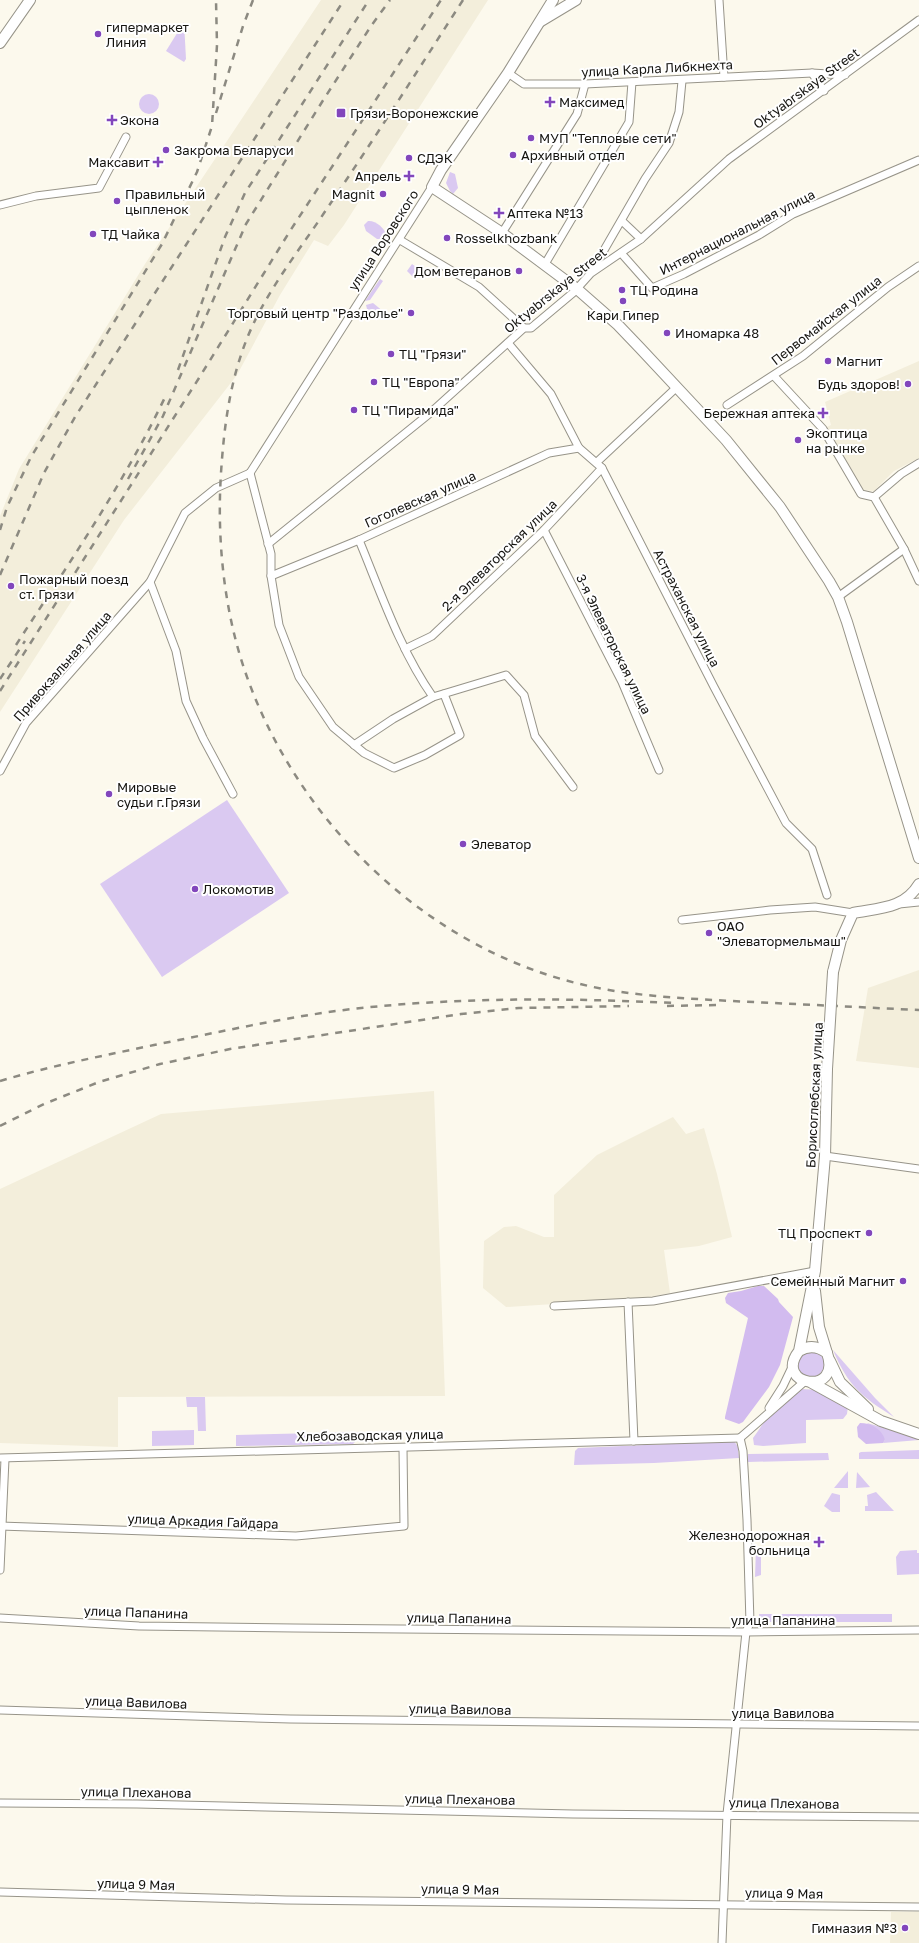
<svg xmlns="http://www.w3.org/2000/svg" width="919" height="1943" viewBox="0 0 919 1943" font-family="'Golos Text',sans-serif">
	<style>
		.built { fill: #f3eedb }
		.green { fill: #dac9f1 }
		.forest { fill: #d2bbef }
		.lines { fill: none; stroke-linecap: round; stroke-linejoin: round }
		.street-casing { stroke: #979489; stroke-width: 9 }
		.secondary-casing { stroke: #979489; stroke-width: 12 }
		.street { stroke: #fff; stroke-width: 7 }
		.secondary { stroke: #fff; stroke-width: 10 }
		.rail { stroke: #8c8a81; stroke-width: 2.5; stroke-dasharray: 7 7; stroke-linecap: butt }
		.secondary-bridge-casing { stroke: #979489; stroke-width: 12; stroke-linecap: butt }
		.secondary-bridge { stroke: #fff; stroke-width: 10 }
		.poi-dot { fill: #8246bc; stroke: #fff; stroke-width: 1.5 }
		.labels { text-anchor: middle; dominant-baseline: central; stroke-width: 4; stroke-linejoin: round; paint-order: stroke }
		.poi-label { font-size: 13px; fill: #151410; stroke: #fff; text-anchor: start }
		.street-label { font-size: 13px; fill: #151410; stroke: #fff }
	</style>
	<rect width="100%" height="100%" fill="#fcf9ed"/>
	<g class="built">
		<path d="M 321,0 L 488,0 L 344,225 L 328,246 L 314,240 L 280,295 L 237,375 L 124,520 L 0,712 L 0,516 L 19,469 L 145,264 Z"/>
		<path d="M 919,361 L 919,458 L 894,471 L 874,491 L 860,490 L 844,465 L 827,427 L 831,425 L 825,402 Z"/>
		<path d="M 919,970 L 919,1068 L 856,1061 L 868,988 Z"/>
		<path d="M 434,1091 L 445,1396 L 118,1397 L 118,1447 L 0,1443 L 0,1189 L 161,1114 Z"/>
		<path d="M 673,1117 L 686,1134 L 704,1128 L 717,1174 L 732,1237 L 699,1246 L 664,1250 L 670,1293 L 633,1300 L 554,1302 L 554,1304 L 506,1307 L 483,1288 L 484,1241 L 504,1227 L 516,1226 L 544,1237 L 554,1237 L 554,1195 L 597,1155 Z"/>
		<path d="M 891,1912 L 919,1912 L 919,1943 L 890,1943 Z"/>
	</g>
	<g class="green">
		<path d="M 184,22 L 186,59 L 184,62 L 166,51 Z"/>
		<circle cx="149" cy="104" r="10"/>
		<path d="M 450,172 L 455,174 L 458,188 L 453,194 L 450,191 L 446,183 Z"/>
		<path d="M 368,221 C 375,220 385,228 386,235 L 384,239 L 377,239 L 366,231 L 364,225 Z"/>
		<path d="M 412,264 L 419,269 L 413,277 L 407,271 Z"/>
		<path d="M 380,279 L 383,281 L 370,300 L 365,301 Z"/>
		<path d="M 373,303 L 384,312 L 380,317 L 367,309 L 366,305 Z"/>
		<path d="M 227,800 L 289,893 L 162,977 L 100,884 Z"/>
		<path d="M 833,1350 L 875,1398 L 894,1417 C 862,1397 848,1386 833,1350 Z"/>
		<circle cx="811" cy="1364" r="13"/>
		<path d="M 801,1389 L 821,1390 L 848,1406 L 847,1414 L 843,1419 L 806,1420 L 806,1443 L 763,1446 L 754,1445 L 753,1438 C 768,1417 776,1401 801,1389 Z"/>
		<path d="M 186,1397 L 205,1397 L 206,1431 L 198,1431 L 197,1407 L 187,1407 Z"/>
		<path d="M 867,1423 L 919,1438 L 919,1440 L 883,1443 L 885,1440 Z"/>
		<path d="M 194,1430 L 194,1445 L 152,1446 L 152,1431 Z"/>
		<path d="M 358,1432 L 358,1439 L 353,1444 L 236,1446 L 236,1435 Z"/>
		<path d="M 734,1441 L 738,1447 L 739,1458 L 654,1463 L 574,1465 L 575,1451 L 578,1448 Z"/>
		<path d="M 919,1450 L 919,1459 L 859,1459 L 859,1453 L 861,1452 Z"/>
		<path d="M 828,1453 L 829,1460 L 748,1462 L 748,1454 Z"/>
		<path d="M 848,1471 L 848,1488 L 834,1488 Z"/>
		<path d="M 857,1472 L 870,1487 L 871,1487 L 856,1488 Z"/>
		<path d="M 876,1492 L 894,1511 L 865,1511 L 865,1506 L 868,1506 L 867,1495 Z"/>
		<path d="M 832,1493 L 840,1495 L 840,1512 L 832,1512 L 824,1506 Z"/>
		<path d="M 756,1548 L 761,1552 L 761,1575 L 755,1577 Z"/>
		<path d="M 917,1550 L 917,1553 L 919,1553 L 919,1574 L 897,1575 L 896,1557 L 900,1551 Z"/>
		<path d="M 759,1614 L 892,1614 L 892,1622 L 760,1622 Z"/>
	</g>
	<g class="forest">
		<path d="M 758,1286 L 764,1286 L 778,1299 L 779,1302 L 793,1317 L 780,1365 L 769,1387 L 743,1422 L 739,1424 L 725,1419 L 725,1417 L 748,1318 L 726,1303 L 725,1298 L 728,1293 L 741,1291 Z"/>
		<path d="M 860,1423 C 871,1423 882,1429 885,1440 L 883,1443 L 866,1444 L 858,1437 L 857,1427 Z"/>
	</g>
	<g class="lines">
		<defs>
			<g id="street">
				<path d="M 719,0 L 724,77"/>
				<path d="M 508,73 L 524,84 L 585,84 L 812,73"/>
				<path d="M 824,91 L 812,73 L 845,75"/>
				<path d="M 0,205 L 36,196 L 99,188 L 126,137"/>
				<path d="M 622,221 L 641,239"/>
				<path d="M 502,233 L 577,114 L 585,84"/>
				<path d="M 400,240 L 479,287 L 524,328"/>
				<path d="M 621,253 L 652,288 L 684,274 L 759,235 L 793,214 L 919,160"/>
				<path d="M 545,264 L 629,122 L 632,82"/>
				<path d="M 592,271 L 645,179 L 669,143 L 679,112 L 682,81"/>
				<path d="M 508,343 L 551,394 L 579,448 L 602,468 L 714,687 L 786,823 L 812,849 L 827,895"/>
				<path d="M 774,376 L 823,429 L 861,494 L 874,497 L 904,549 L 919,581"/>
				<path d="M 727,405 L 803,356 L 888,287 L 919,266"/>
				<path d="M 597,462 L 677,387"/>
				<path d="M 250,473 L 271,554 L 271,576 L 279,625 L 299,677 L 333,727 L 364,753 L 394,768 L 425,755 L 460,735 L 444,694"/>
				<path d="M 250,473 L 432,187"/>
				<path d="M 874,497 L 901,474 L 919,463"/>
				<path d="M 544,530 L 622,682 L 659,770"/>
				<path d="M 359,540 C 381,593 400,650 433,697"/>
				<path d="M 268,544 L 429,414 L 524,328 L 531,328 L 574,292 L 591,273 L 641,239 L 729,159 L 919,20"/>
				<path d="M 271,576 L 359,540 L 549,453 L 579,448"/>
				<path d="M 150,582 L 176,651 L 186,701 L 203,738 L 233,794"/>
				<path d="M 838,597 L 904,549"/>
				<path d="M 405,649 L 432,636 L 544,530 L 602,468"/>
				<path d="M 354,745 L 393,719 L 433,697 L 506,675 L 524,695 L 535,736 L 573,787"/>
				<path d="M 0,771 L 26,723 L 150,582 L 185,513 L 216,488 L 250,473"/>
				<path d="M 899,904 L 919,902"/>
				<path d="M 682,920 L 770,910 L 815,907 L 853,913"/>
				<path d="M 825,1156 L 919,1169"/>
				<path d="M 628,1302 L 634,1441"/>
				<path d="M 554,1306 L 653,1301 L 815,1271"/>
				<path d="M 769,1408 L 783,1386 L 793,1365"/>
				<path d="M 740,1438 L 804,1382"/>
				<path d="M 0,1458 L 740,1438"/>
				<path d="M 0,1526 L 296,1536 L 404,1526 L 403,1448"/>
				<path d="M 0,1570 L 5,1459"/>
				<path d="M 0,1618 L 139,1626 L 294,1628 L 746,1632 L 919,1630"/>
				<path d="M 0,1710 L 290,1719 L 919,1726"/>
				<path d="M 0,1803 L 137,1804 L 573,1814 L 919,1817"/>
				<path d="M 0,1892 L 286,1900 L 919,1907"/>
				<path d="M 722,1943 L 727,1814 L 746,1632 L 750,1623 L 747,1520 L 743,1451 L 740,1438"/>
			</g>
			<g id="secondary">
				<path d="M 553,0 L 508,73 L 441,170 L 432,187 L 502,233 L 577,289 L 618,325 L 640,348 L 726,440 L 780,507 L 829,581 L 838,597 L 847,622 L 919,858"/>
				<path d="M 541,21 L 576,0"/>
				<path d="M 0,43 L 30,0"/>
				<path d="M 833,972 L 841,940 L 853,913 C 879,908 904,909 919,884"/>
				<path d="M 815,1291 L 819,1327 L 827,1353"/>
				<path d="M 799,1351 C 809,1345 818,1346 827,1353 C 843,1397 772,1386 799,1351 L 815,1271 L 825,1156 L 827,1069"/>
				<path d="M 830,1361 L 840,1382 L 868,1409"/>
				<path d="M 812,1383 L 881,1421 L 919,1434"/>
			</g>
		</defs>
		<use href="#street" class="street-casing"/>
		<use href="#secondary" class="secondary-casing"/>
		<use href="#street" class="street"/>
		<use href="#secondary" class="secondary"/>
		<g class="rail">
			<path d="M 463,0 C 418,70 373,141 326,210 C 299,251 267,290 248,336 C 230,380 224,426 221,473 C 217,535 223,600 241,659 C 289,813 419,944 576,983 C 627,996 679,998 731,1001 C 794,1004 856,1007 919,1010"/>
			<path d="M 216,113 L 243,26 L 253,0"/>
			<path d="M 178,370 L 225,237 L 245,193 L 369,0"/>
			<path d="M 128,479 L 163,416 L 246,224 L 322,102 L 371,26 L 390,0"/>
			<path d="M 0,530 L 7,507 L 31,457 L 162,244 L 197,172 L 212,126 L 217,45 L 216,0"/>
			<path d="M 0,575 L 44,473 L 75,417 L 344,0"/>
			<path d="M 16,645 C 69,563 125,482 167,393"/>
			<path d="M 0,679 L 25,641"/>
			<path d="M 0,691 L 199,378 L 290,231 L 441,0"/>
			<path d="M 667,1006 L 718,1005"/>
			<path d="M 0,1081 C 50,1066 102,1056 154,1045 C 220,1032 285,1017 352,1009 C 460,997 566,998 674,1003"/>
			<path d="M 0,1126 L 44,1104 L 99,1082 L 160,1064 L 230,1049 L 461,1014 L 519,1008 L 629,1006"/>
		</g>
		<defs>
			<path id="secondary-bridge" d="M 827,1069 L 833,972"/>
		</defs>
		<use href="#secondary-bridge" class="secondary-bridge-casing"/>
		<use href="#secondary-bridge" class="secondary-bridge"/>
	</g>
	<g class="poi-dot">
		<circle cx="98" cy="34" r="4"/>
		<path d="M548 96h4v4h4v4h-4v4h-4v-4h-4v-4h4z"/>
		<rect x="336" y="108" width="10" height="10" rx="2"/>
		<path d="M110 114h4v4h4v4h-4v4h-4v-4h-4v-4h4z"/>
		<circle cx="531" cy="138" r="4"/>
		<circle cx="166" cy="150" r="4"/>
		<circle cx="513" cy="155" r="4"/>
		<circle cx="409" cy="158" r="4"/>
		<path d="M156 156h4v4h4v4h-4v4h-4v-4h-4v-4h4z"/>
		<path d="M407 170h4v4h4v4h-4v4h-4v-4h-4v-4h4z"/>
		<circle cx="383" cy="194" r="4"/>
		<circle cx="117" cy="201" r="4"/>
		<path d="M497 207h4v4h4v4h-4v4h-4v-4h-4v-4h4z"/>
		<circle cx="93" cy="234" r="4"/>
		<circle cx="447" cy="238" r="4"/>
		<circle cx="519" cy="271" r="4"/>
		<circle cx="622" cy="290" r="4"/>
		<circle cx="623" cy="301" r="4"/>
		<circle cx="411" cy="313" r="4"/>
		<circle cx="667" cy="333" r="4"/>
		<circle cx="391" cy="354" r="4"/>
		<circle cx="828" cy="361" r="4"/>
		<circle cx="374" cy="382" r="4"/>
		<circle cx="908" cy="384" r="4"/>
		<circle cx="354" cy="410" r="4"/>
		<path d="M821 407h4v4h4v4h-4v4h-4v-4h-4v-4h4z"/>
		<circle cx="798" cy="440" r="4"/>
		<circle cx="11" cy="586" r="4"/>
		<circle cx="109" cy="794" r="4"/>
		<circle cx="463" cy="844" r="4"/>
		<circle cx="195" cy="889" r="4"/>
		<circle cx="709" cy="933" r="4"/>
		<circle cx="869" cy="1233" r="4"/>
		<circle cx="903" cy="1281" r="4"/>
		<path d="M817 1536h4v4h4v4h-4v4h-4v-4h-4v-4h4z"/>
		<circle cx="905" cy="1928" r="4"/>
	</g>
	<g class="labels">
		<g class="poi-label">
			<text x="106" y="27">гипермаркет<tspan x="106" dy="15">Линия</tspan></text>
			<text x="559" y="102">Максимед</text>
			<text x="350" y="113">Грязи-Воронежские</text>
			<text x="120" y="120">Экона</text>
			<text x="539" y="138">МУП "Тепловые сети"</text>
			<text x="174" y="150">Закрома Беларуси</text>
			<text x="521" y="155">Архивный отдел</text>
			<text x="417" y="158">СДЭК</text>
			<text x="150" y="162" text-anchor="end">Максавит</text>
			<text x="401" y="176" text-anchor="end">Апрель</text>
			<text x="125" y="194">Правильный<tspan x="125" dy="15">цыпленок</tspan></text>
			<text x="375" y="194" text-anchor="end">Magnit</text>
			<text x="507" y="213">Аптека №13</text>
			<text x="101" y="234">ТД Чайка</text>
			<text x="455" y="238">Rosselkhozbank</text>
			<text x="511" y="271" text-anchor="end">Дом ветеранов</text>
			<text x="630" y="290">ТЦ Родина</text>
			<text x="403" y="313" text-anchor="end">Торговый центр "Раздолье"</text>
			<text x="623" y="315" text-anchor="middle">Кари Гипер</text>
			<text x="675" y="333">Иномарка 48</text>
			<text x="399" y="354">ТЦ "Грязи"</text>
			<text x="836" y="361">Магнит</text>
			<text x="382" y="382">ТЦ "Европа"</text>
			<text x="900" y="384" text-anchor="end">Будь здоров!</text>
			<text x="362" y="410">ТЦ "Пирамида"</text>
			<text x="815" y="413" text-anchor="end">Бережная аптека</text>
			<text x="806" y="433">Экоптица<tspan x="806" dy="15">на рынке</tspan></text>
			<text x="19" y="579">Пожарный поезд<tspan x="19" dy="15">ст. Грязи</tspan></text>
			<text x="117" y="787">Мировые<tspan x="117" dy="15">судьи г.Грязи</tspan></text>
			<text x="471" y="844">Элеватор</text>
			<text x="203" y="889">Локомотив</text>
			<text x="717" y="926">ОАО<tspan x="717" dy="15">"Элеватормельмаш"</tspan></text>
			<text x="861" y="1233" text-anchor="end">ТЦ Проспект</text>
			<text x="895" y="1281" text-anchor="end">Семейнный Магнит</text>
			<text x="810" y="1535" text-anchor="end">Железнодорожная<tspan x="810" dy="15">больница</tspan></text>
			<text x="897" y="1928" text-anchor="end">Гимназия №3</text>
		</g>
		<g class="street-label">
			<text transform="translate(657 68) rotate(-3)">улица Карла Либкнехта</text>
			<text transform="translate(806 88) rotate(-36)">Oktyabrskaya Street</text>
			<text transform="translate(737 232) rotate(-27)">Интернациональная улица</text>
			<text transform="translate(383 240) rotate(-57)">улица Воровского</text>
			<text transform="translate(555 290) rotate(-39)">Oktyabrskaya Street</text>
			<text transform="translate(826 320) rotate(-38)">Первомайская улица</text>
			<text transform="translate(420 499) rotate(-24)">Гоголевская улица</text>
			<text transform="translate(499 555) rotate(-44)">2-я Элеваторская улица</text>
			<text transform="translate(687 608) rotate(63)">Астраханская улица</text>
			<text transform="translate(614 644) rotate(64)">3-я Элеваторская улица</text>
			<text transform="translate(62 666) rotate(-49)">Привокзальная улица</text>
			<text transform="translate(814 1095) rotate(-87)">Борисоглебская улица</text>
			<text transform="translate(370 1435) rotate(-1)">Хлебозаводская улица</text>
			<text transform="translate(203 1521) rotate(2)">улица Аркадия Гайдара</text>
			<text transform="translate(136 1612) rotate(2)">улица Папанина</text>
			<text transform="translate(459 1618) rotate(1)">улица Папанина</text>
			<text x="783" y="1620">улица Папанина</text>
			<text transform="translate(136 1702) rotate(2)">улица Вавилова</text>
			<text transform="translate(460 1709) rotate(1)">улица Вавилова</text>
			<text x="783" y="1713">улица Вавилова</text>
			<text transform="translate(136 1792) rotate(1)">улица Плеханова</text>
			<text transform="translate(460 1799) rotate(1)">улица Плеханова</text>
			<text transform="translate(784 1803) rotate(1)">улица Плеханова</text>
			<text transform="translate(136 1884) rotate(2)">улица 9 Мая</text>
			<text transform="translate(460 1889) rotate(1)">улица 9 Мая</text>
			<text transform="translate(784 1893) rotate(1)">улица 9 Мая</text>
		</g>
	</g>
</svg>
